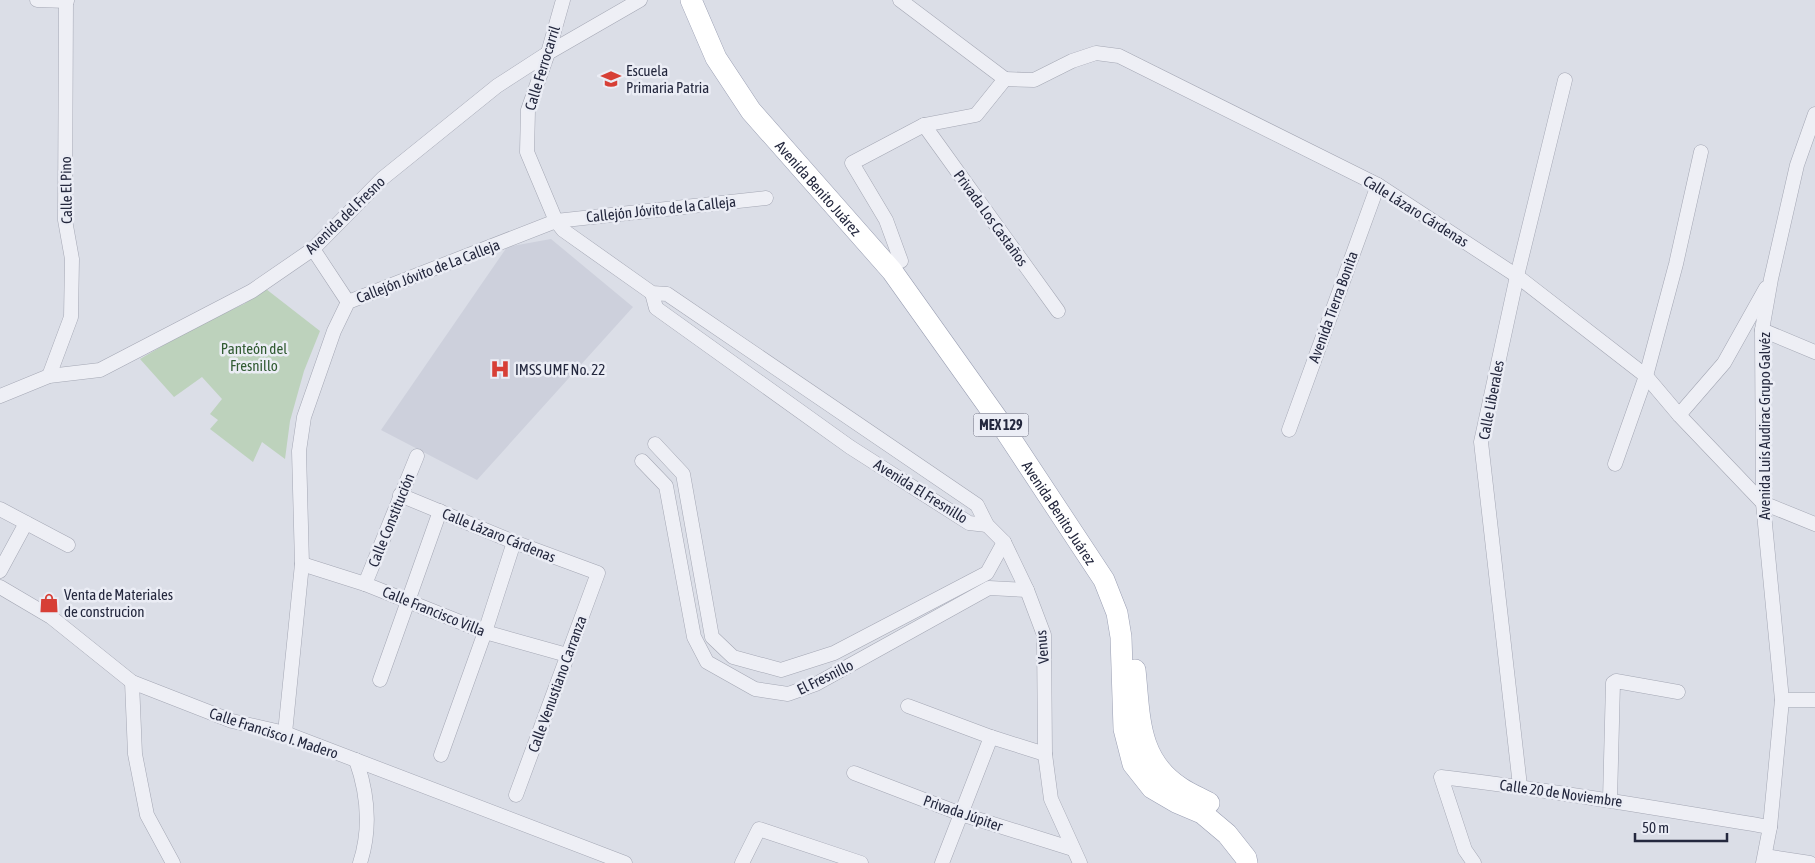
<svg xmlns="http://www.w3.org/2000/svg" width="1815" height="863" viewBox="0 0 1815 863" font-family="'Asap Condensed',sans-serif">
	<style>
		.built { fill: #cdd0dc }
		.green { fill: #bdd2bc }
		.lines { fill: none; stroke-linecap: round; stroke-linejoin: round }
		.minor-casing { stroke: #a4a7b4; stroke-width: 15 }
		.primary-casing { stroke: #9a9fb3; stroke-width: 22 }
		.minor { stroke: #eeeff5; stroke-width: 14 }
		.primary { stroke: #fff; stroke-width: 21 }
		.labels { text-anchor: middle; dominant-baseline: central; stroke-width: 5; stroke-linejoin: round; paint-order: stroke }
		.shield { fill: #ebedf5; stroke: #606375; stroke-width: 1 }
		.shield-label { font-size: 14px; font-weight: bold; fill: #24283e }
		.street-label { font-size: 15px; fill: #24283e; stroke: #ebedf5 }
		.poi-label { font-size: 15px; fill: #24283e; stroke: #ebedf5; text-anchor: start }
		.park-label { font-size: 15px; fill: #315b32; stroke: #ebedf5 }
	</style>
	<rect width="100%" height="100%" fill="#dbdee7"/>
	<path class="built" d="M 551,239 L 633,307 L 477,480 L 381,430 L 507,247 Z"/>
	<path class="green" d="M 266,289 L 320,331 L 304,371 L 290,421 L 285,459 L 262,442 L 253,462 L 210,429 L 218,420 L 210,414 L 222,399 L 202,377 L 174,397 L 140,359 L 193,328 L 244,304 Z"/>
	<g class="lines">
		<defs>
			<g id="minor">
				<path d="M 37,0 L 67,1"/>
				<path d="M 563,0 L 548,53 L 528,110 L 527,152 L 556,221 L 563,230 L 652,293 L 667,294 L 977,505 L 987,525 L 1004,542 L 1027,590 L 1044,635 L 1045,754 L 1051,799 L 1080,863"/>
				<path d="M 900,0 L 1005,79"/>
				<path d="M 1005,79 L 1034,80 L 1072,61 L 1096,53 L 1119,56 L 1378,185 L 1517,276 L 1646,376 L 1679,415 L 1763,503 L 1815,524"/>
				<path d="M 924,125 L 1058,311"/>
				<path d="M 313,249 L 348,302"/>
				<path d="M 901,261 L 886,220 L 852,163 L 924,125 L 976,115 L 1005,79"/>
				<path d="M 652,293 L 656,308 L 850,447 L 969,523 L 987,525"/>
				<path d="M 1762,330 L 1815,352"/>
				<path d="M 49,376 L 71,317 L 72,259 L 65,220 L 66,0"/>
				<path d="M 0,396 L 49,376 L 100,370 L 252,291 L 313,249 L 383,178 L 497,86 L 548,53 L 640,0"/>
				<path d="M 1679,415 L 1724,363 L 1766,288"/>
				<path d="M 1289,430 L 1378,185"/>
				<path d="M 655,444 L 683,474 L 712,637 L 733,657 L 781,670 L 834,653 L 987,573 L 1004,542"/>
				<path d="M 642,461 L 666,486 L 694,637 L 707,662 L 755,689 L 788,694 L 816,684 L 989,588 L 1027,590"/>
				<path d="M 1615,464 L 1646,376 L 1676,264 L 1701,152"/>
				<path d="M 400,495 L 514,542 L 598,573 L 516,795"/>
				<path d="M 0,509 L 68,545"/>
				<path d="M 302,564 L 365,584 L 485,632 L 567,655"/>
				<path d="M 0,571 L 26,523"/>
				<path d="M 365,584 L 417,456"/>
				<path d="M 0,587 L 51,617 L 132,682 L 232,721 L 285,733 L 625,863"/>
				<path d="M 380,680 L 440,511"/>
				<path d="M 132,682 L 135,754 L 147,815 L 173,863"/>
				<path d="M 1782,700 L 1815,700"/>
				<path d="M 908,706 L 991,737 L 1045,754"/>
				<path d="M 285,733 L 302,564 L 299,451 L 304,417 L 334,331 L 348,302 L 556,221 L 766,198"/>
				<path d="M 441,755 L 485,632 L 514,542"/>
				<path d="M 356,760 C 368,794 371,829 360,863"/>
				<path d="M 854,773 L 961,814 L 1073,849"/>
				<path d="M 1520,786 L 1481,442 L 1517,276 L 1565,80"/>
				<path d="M 1610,800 L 1613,683 L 1616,681 L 1678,692"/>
				<path d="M 1765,856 L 1810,863"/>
				<path d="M 742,863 L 759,829 L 861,863"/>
				<path d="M 942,863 L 991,737"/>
				<path d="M 1474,863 L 1465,850 L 1441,777 C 1551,790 1661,809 1770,827"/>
				<path d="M 1763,863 L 1770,827 L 1782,700 L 1763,503 L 1762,330 L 1771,279 L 1797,165 L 1815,114"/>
			</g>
			<g id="primary">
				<path id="s1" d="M 691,0 L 716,58 L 751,111 L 892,271 L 1001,424 L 1104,580 L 1117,613 L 1121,637 L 1124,729 L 1133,764 L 1152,788 L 1176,802 L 1202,813 L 1227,834 L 1246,858 L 1247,863"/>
				<path d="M 1135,670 C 1140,716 1137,760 1181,788 C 1190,794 1200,798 1209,803"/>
			</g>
		</defs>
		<use href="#minor" class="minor-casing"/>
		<use href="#primary" class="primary-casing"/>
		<use href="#minor" class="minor"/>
		<use href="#primary" class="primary"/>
	</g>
	<defs>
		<symbol id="school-bare" viewBox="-9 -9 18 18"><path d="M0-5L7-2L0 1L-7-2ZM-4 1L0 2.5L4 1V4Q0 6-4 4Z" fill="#d73f36" stroke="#ebedf5" stroke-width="2.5" paint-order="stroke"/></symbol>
		<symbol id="hospital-bare" viewBox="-9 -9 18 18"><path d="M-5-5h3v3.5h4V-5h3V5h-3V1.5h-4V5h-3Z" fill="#d73f36" stroke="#ebedf5" stroke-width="2.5" paint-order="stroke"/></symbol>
		<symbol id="shop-bare" viewBox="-9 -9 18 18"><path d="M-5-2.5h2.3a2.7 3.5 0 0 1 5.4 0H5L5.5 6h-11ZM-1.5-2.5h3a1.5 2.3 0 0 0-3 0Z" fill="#d73f36" stroke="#ebedf5" stroke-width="2.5" paint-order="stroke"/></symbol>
	</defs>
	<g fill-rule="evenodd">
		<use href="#school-bare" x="597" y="65" width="28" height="28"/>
		<use href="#hospital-bare" x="486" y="355" width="28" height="28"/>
		<use href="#shop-bare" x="35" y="589" width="28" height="28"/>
	</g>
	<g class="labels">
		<rect class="shield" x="973.5" y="413.5" width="55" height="23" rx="4"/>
		<g class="shield-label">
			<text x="1001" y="425">MEX 129</text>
		</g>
		<g class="street-label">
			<text transform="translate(542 68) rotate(-73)">Calle Ferrocarril</text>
			<text stroke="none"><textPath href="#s1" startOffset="229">Avenida Benito Juárez</textPath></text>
			<text transform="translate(66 190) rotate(-91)">Calle El Pino</text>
			<text transform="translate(661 209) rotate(-6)">Callejón Jóvito de la Calleja</text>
			<text transform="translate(1416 211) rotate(32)">Calle Lázaro Cárdenas</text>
			<text transform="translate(345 215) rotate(-44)">Avenida del Fresno</text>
			<text transform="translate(991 218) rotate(54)">Privada Los Castaños</text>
			<text transform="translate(428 271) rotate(-21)">Callejón Jóvito de La Calleja</text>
			<text transform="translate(1333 307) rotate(-70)">Avenida Tierra Bonita</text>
			<text transform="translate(1491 400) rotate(-79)">Calle Liberales</text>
			<text transform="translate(1764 426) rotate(-90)">Avenida Luís Audirac Grupo Galvéz</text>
			<text transform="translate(921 491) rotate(32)">Avenida El Fresnillo</text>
			<text stroke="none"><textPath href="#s1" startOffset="634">Avenida Benito Juárez</textPath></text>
			<text transform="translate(391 520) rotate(-68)">Calle Constitución</text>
			<text transform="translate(499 535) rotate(22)">Calle Lázaro Cárdenas</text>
			<text transform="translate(434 611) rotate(22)">Calle Francisco Villa</text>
			<text transform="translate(1042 647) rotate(-95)">Venus</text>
			<text transform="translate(825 677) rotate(-26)">El Fresnillo</text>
			<text transform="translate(557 684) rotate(-70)">Calle Venustiano Carranza</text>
			<text transform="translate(274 733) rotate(18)">Calle Francisco I. Madero</text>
			<text transform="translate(1561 793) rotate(8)">Calle 20 de Noviembre</text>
			<text transform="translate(963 813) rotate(19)">Privada Júpiter</text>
		</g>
		<g class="poi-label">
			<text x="626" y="70">Escuela<tspan x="626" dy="17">Primaria Patria</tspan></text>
			<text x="515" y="369">IMSS UMF No. 22</text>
			<text x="64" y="594">Venta de Materiales<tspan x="64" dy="17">de construcion</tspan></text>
		</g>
		<g class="park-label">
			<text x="254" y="348">Panteón del<tspan x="254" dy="17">Fresnillo</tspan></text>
		</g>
	</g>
	<path d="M1635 833v8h92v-8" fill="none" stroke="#24283e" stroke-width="2.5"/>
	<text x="1642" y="833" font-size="15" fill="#24283e" stroke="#ebedf5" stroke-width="4" paint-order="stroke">50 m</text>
</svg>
